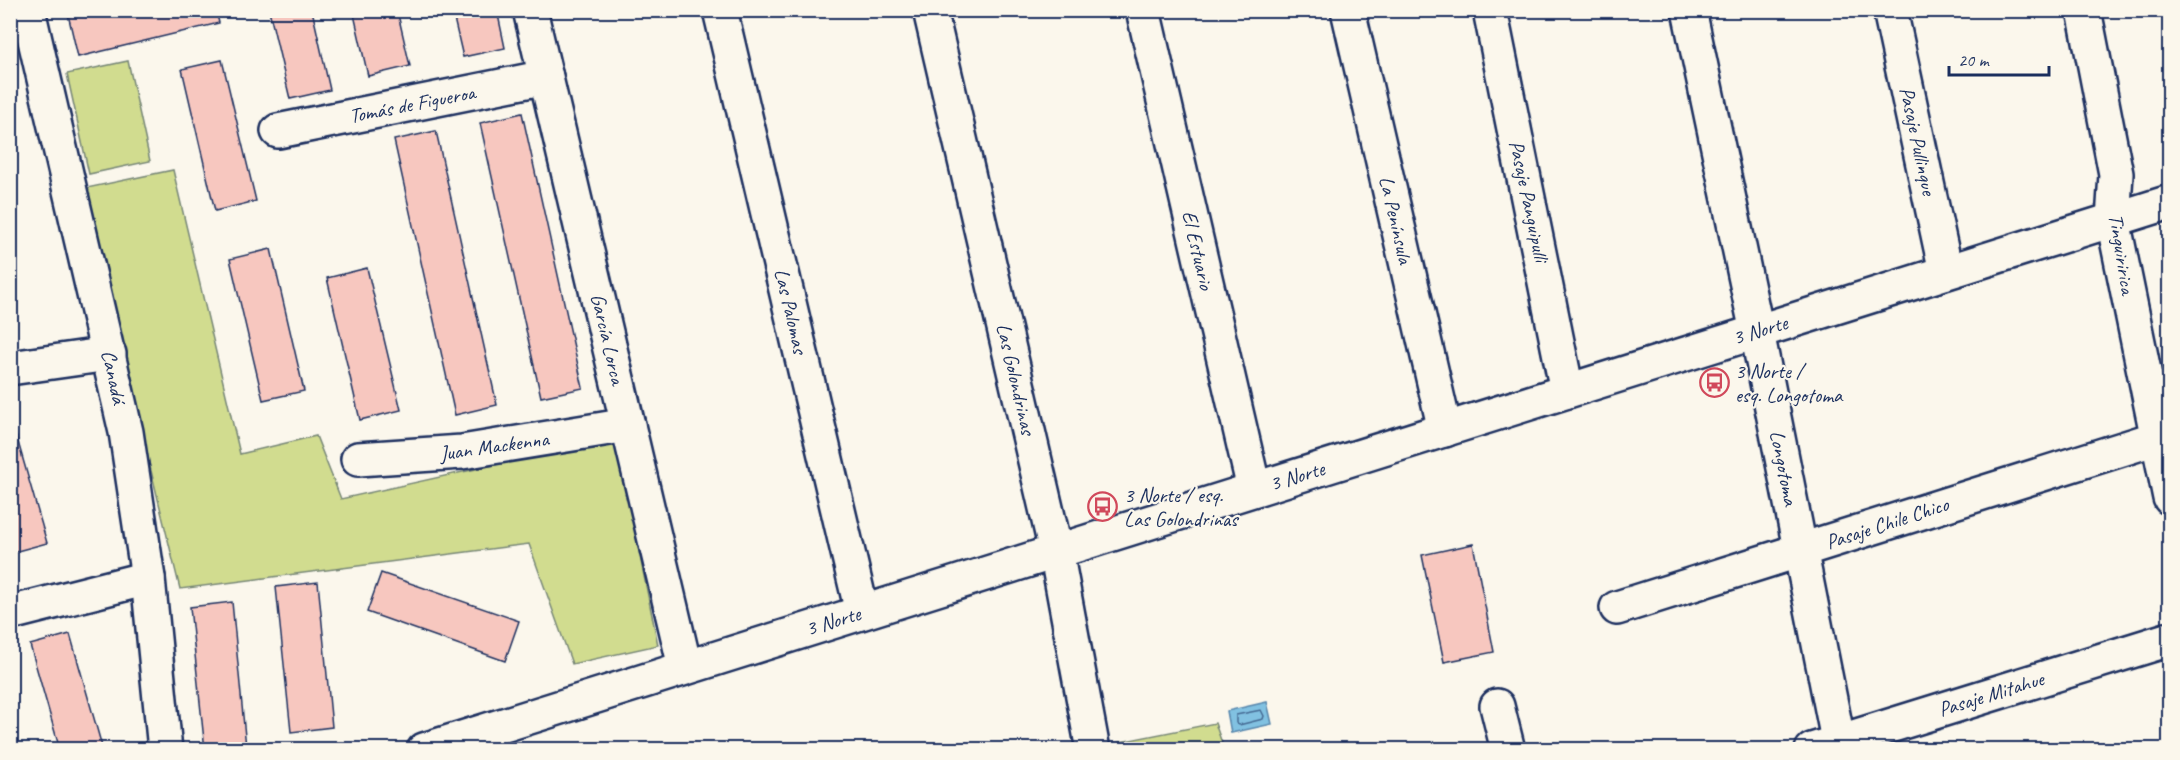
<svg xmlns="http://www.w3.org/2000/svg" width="2180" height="760" viewBox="0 0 2180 760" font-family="Caveat,sans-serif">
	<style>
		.green { fill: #d1dc8f; stroke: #768676; stroke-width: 1.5 }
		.water { fill: #81c1e1; stroke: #5887ad; stroke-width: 1.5 }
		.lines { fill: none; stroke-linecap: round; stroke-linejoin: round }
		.shore { stroke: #446992; stroke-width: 1.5 }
		.building { fill: #f7c7bf; stroke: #1b2f5e; stroke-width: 1.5 }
		.street-casing { stroke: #1b2f5e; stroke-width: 38 }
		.secondary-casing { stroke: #1b2f5e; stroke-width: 38 }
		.street { stroke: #fbf7ec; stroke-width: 33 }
		.secondary { stroke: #fbf7ec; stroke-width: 33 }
		.labels { text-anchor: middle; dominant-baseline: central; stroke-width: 4.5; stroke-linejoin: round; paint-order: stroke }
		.street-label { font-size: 21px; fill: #1b2f5e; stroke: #fbf7ec }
		.poi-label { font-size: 21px; fill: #1b2f5e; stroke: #fbf7ec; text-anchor: start }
	</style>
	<rect width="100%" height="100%" fill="#fbf7ec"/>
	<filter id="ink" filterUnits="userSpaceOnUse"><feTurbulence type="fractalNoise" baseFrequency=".0167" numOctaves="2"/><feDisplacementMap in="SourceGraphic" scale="12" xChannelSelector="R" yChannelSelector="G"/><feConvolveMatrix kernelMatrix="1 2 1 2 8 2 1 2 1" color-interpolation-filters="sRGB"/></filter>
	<g filter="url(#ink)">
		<g class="green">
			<path d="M 128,61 L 150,161 L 89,174 L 67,74 Z"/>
			<path d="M 173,170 L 240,454 L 316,436 L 341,499 L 616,438 L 658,645 L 572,664 L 529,544 L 180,589 L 82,189 Z"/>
			<path d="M 1215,723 L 1224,749 L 1117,749 L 1115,743 Z"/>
		</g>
		<path class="water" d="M 1267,702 L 1272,724 L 1231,733 L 1227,711 Z"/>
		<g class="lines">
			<path class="shore" d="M 1261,710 L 1264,716 L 1263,719 L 1239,725 L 1236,723 L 1236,715 Z"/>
		</g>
		<g class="building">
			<path d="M 67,10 L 216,10 L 219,23 L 78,57 Z"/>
			<path d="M 269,10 L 312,10 L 330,90 L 290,99 Z"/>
			<path d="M 353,10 L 397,10 L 410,66 L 368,76 Z"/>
			<path d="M 452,10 L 497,10 L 505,48 L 463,57 Z"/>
			<path d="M 222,60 L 256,201 L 215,211 L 182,69 Z"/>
			<path d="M 522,113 L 583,388 L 541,397 L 480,123 Z"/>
			<path d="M 436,131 L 497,405 L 455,415 L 394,140 Z"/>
			<path d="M 271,249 L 304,391 L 263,400 L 230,259 Z"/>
			<path d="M 367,268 L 401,410 L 360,420 L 327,278 Z"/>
			<path d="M 10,414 L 47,543 L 10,553 Z"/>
			<path d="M 1473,544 L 1494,652 L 1444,662 L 1422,555 Z"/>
			<path d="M 381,573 L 519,621 L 505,661 L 367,612 Z"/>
			<path d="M 318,582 L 332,727 L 291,732 L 276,587 Z"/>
			<path d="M 232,602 L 246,747 L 205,750 L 190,607 Z"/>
			<path d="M 70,634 L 103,750 L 60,750 L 30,645 Z"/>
			<path d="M 10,727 L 17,750 L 10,750 Z"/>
		</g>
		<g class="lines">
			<defs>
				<g id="street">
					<path d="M 28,10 L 126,432 L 148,578 L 165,750"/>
					<path d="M 530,10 L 685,667"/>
					<path d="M 720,10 L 862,612"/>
					<path d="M 930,10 L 1056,551"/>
					<path d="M 1143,10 L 1254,489"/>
					<path d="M 1348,10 L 1445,430"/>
					<path d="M 1490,10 L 1567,391"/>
					<path d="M 1689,10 L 1757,332 L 1840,750"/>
					<path d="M 1890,10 L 1946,272"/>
					<path d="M 2084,10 L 2116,174 L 2113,220 L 2170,498"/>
					<path d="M 278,131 L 546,77"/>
					<path d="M 10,368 L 109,354"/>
					<path d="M 358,459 L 462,452 L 628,425"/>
					<path d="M 1617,608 L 2157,438"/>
					<path d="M 10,613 L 148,578"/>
					<path d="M 1497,706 L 1508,750"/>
					<path d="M 1812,750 L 2170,639"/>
				</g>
				<g id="secondary">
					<path d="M 1056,551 L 1093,750"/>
					<path d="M 424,750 L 2170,202"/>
				</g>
			</defs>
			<use href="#street" class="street-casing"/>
			<use href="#secondary" class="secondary-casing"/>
			<use href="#street" class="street"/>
			<use href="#secondary" class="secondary"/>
		</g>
	</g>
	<defs>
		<symbol id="bus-ring" viewBox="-11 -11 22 22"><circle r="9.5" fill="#fbf7ec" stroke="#d1495b" stroke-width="1.5"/><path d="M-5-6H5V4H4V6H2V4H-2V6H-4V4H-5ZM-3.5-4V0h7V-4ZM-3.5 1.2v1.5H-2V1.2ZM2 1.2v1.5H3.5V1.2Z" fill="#d1495b"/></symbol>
	</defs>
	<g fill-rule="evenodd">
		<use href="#bus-ring" x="1698" y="366" width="33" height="33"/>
		<use href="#bus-ring" x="1086" y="490" width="33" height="33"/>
	</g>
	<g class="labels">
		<g class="street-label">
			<text transform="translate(412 104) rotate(-11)">Tomás de Figueroa</text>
			<text transform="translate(1918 141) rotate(78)">Pasaje Pullinque</text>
			<text transform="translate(1529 201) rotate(78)">Pasaje Panguipulli</text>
			<text transform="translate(1396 220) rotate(77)">La Península</text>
			<text transform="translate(1198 250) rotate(77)">El Estuario</text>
			<text transform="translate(2122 254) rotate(81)">Tinguiririca</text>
			<text transform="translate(791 311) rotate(77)">Las Palomas</text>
			<text transform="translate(1760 330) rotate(-17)">3 Norte</text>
			<text transform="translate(608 339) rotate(77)">García Lorca</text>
			<text transform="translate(114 377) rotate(78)">Canadá</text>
			<text transform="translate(1016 379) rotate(77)">Las Golondrinas</text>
			<text transform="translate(494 446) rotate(-8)">Juan Mackenna</text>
			<text transform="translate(1784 468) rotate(79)">Longotoma</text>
			<text transform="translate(1297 476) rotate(-17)">3 Norte</text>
			<text transform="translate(1887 523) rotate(-18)">Pasaje Chile Chico</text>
			<text transform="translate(833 621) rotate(-17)">3 Norte</text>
			<text transform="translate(1991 694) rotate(-17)">Pasaje Mitahue</text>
		</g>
		<g class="poi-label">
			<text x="1735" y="371">3 Norte /<tspan x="1735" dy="24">esq. Longotoma</tspan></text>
			<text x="1124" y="495">3 Norte / esq.<tspan x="1124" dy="24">Las Golondrinas</tspan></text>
		</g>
	</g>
	<rect width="2180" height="760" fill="none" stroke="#fbf7ec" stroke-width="36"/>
	<rect x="18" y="18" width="2144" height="724" fill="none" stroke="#1b2f5e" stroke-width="2" filter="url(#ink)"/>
	<path d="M1949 66v9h100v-9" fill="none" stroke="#1b2f5e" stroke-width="3"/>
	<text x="1958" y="66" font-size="18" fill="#1b2f5e" stroke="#fbf7ec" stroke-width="4.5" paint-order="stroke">20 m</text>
</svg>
